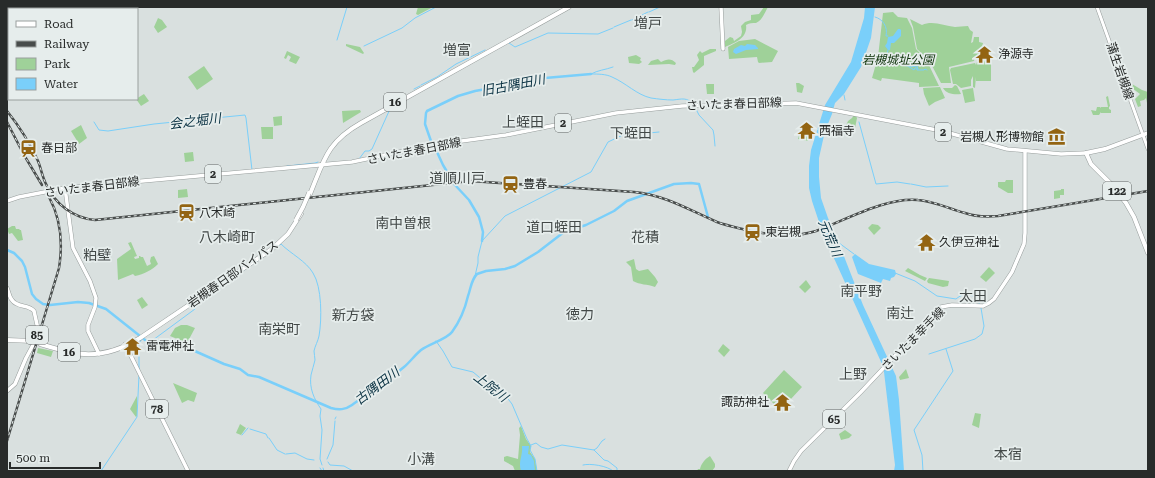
<svg xmlns="http://www.w3.org/2000/svg" width="1155" height="478" viewBox="0 0 1155 478" font-family="'Roboto Serif','Noto Sans JP',serif">
	<style>
		.green { fill: #9fd199 }
		.water { fill: #7acffa }
		.lines { fill: none; stroke-linecap: round; stroke-linejoin: round }
		.stream { stroke: #7acffa; stroke-width: 1 }
		.river { stroke: #7acffa; stroke-width: 2.5 }
		.secondary-casing { stroke: #979d9c; stroke-width: 4 }
		.primary-casing { stroke: #979d9c; stroke-width: 4.5 }
		.trunk-casing { stroke: #979d9c; stroke-width: 5 }
		.secondary { stroke: #fff; stroke-width: 3 }
		.primary { stroke: #fff; stroke-width: 3.5 }
		.trunk { stroke: #fff; stroke-width: 4 }
		.rail-casing { stroke: #484c4b; stroke-width: 2.5 }
		.rail { stroke: #e6edec; stroke-width: 1; stroke-dasharray: 3; stroke-linecap: butt }
		.trunk-bridge-casing { stroke: #979d9c; stroke-width: 5; stroke-linecap: butt }
		.trunk-bridge { stroke: #fff; stroke-width: 4 }
		.labels { text-anchor: middle; dominant-baseline: central; stroke-width: 3.5; stroke-linejoin: round; paint-order: stroke }
		.shield { fill: #e6edec; stroke: #616564; stroke-width: 1 }
		.shield-label { font-size: 11px; font-weight: bold; fill: #282b2a }
		.poi-label { font-size: 12px; fill: #282b2a; stroke: #e6edec; text-anchor: start }
		.park-label { font-size: 12px; font-style: italic; fill: #0d3209; stroke: #e6edec }
		.street-label { font-size: 12px; fill: #282b2a; stroke: #e6edec }
		.water-label { font-size: 13px; font-style: italic; fill: #083041; stroke: #e6edec }
		.quarter-label { font-size: 14px; fill: #434948; stroke: #e6edec }
	</style>
	<rect width="100%" height="100%" fill="#d9e0df"/>
	<g class="green">
		<path d="M 418,7 L 433,7 L 418,15 L 416,14 Z"/>
		<path d="M 764,7 L 768,7 C 765,12 762,21 756,23 C 752,23 750,23 746,25 C 748,38 735,43 725,47 L 725,41 L 730,37 L 733,38 L 734,41 L 741,36 L 742,32 L 741,26 L 745,22 L 751,20 L 751,15 L 759,14 Z"/>
		<path d="M 893,12 L 898,17 L 907,18 L 912,28 L 916,49 L 926,59 L 939,86 L 919,87 L 919,83 L 882,78 L 881,81 L 872,78 L 878,57 L 883,13 Z"/>
		<path d="M 158,18 L 162,20 L 167,27 L 158,33 L 154,27 Z"/>
		<path d="M 910,19 L 922,25 C 933,20 944,26 955,27 C 959,27 963,26 968,26 L 970,30 L 973,32 L 971,43 L 973,42 L 974,37 L 979,37 L 979,42 L 983,43 L 981,50 L 982,51 L 983,55 L 988,56 L 988,58 L 979,58 L 975,57 L 974,61 L 949,67 L 951,83 L 941,83 L 929,60 L 917,49 L 913,27 Z"/>
		<path d="M 755,39 L 778,51 L 772,62 L 759,63 L 758,62 L 757,57 L 729,59 L 728,47 L 739,41 Z"/>
		<path d="M 346,44 L 360,47 L 364,53 L 363,54 L 346,46 Z"/>
		<path d="M 710,49 L 716,49 L 716,51 L 704,56 L 704,65 L 694,73 L 693,72 L 692,67 L 694,67 L 699,60 L 697,55 L 700,51 L 702,53 Z"/>
		<path d="M 287,51 L 300,57 L 296,64 L 289,61 L 291,57 L 288,55 L 286,59 L 284,58 Z"/>
		<path d="M 636,55 L 641,58 L 640,60 L 642,62 L 639,64 L 629,63 L 628,57 Z"/>
		<path d="M 658,59 L 661,62 C 667,59 671,58 676,63 L 675,65 L 669,64 L 648,65 L 651,61 Z"/>
		<path d="M 991,61 L 991,81 L 976,81 L 976,77 L 975,88 L 973,87 L 973,76 L 971,80 L 971,86 L 961,88 L 956,84 L 953,84 L 950,70 L 951,68 L 975,63 L 976,65 L 977,62 Z"/>
		<path d="M 204,66 L 213,79 L 197,90 L 188,77 Z"/>
		<path d="M 796,83 L 799,83 L 804,86 L 802,93 L 797,92 Z"/>
		<path d="M 706,84 L 714,84 L 714,94 L 707,94 Z"/>
		<path d="M 1132,84 L 1142,90 L 1148,92 L 1148,108 L 1146,98 L 1144,100 L 1140,101 L 1141,106 L 1138,107 L 1135,99 L 1140,94 L 1132,88 L 1129,90 L 1128,88 Z"/>
		<path d="M 955,85 L 957,86 L 961,94 C 955,95 946,94 943,88 L 952,88 Z"/>
		<path d="M 940,87 L 945,98 L 935,102 L 929,106 L 924,94 L 923,88 Z"/>
		<path d="M 973,88 L 975,101 L 965,103 L 962,90 Z"/>
		<path d="M 144,94 L 149,101 L 141,106 L 136,99 Z"/>
		<path d="M 1108,96 L 1110,106 L 1109,107 L 1109,109 L 1111,110 L 1111,113 L 1101,113 L 1101,112 L 1099,115 L 1093,115 L 1091,110 L 1096,111 L 1097,107 L 1100,107 L 1101,108 L 1101,107 L 1108,107 L 1106,97 Z"/>
		<path d="M 360,110 L 361,112 L 343,123 L 342,111 Z"/>
		<path d="M 854,115 L 856,116 L 857,118 L 855,128 L 844,130 L 848,121 L 852,118 Z"/>
		<path d="M 282,116 L 282,125 L 274,126 L 273,117 Z"/>
		<path d="M 81,125 L 87,138 L 79,144 L 71,131 Z"/>
		<path d="M 261,127 L 273,127 L 273,139 L 262,139 Z"/>
		<path d="M 800,132 L 809,136 L 808,141 L 798,139 Z"/>
		<path d="M 193,152 L 194,161 L 185,162 L 184,153 Z"/>
		<path d="M 1006,180 L 1013,180 L 1013,193 L 1008,193 L 998,187 L 998,182 L 1005,182 Z"/>
		<path d="M 187,189 L 188,197 L 178,198 L 178,190 Z"/>
		<path d="M 1061,189 L 1064,189 L 1064,195 L 1060,195 L 1060,198 L 1054,199 L 1054,191 L 1061,190 Z"/>
		<path d="M 872,224 L 878,225 L 881,228 L 874,235 L 868,228 Z"/>
		<path d="M 12,226 L 15,226 L 16,229 L 19,229 L 20,230 L 21,230 L 23,240 L 18,241 L 12,233 L 9,234 L 7,229 Z"/>
		<path d="M 131,242 L 137,256 L 134,257 L 135,259 L 139,258 L 139,256 L 140,256 L 141,257 L 143,257 L 147,266 L 151,264 L 150,261 L 151,257 L 154,256 L 158,264 C 152,270 144,274 135,276 L 133,274 L 118,280 L 117,259 L 131,249 L 128,243 Z"/>
		<path d="M 634,259 L 636,269 L 639,271 L 648,269 L 655,277 L 658,282 L 655,287 C 647,284 640,285 633,281 L 631,267 L 626,262 Z"/>
		<path d="M 989,267 L 995,273 L 986,282 L 980,277 Z"/>
		<path d="M 908,268 L 920,275 L 927,278 L 925,281 L 905,271 Z"/>
		<path d="M 929,278 L 949,281 L 948,286 L 943,287 L 928,283 L 927,281 Z"/>
		<path d="M 806,280 L 811,287 L 805,293 L 799,287 Z"/>
		<path d="M 142,297 L 148,305 L 142,309 L 137,300 Z"/>
		<path d="M 181,325 L 187,325 L 195,328 L 187,343 L 170,336 L 175,328 Z"/>
		<path d="M 723,344 L 730,350 L 724,357 L 718,351 Z"/>
		<path d="M 38,348 L 53,351 L 51,357 L 37,353 Z"/>
		<path d="M 906,369 L 909,378 L 900,380 L 899,377 Z"/>
		<path d="M 784,370 L 802,387 L 790,400 L 784,394 L 774,404 L 763,393 Z"/>
		<path d="M 173,383 L 197,393 L 194,402 L 188,400 L 182,403 Z"/>
		<path d="M 137,396 L 137,416 L 136,417 L 130,409 Z"/>
		<path d="M 975,413 L 981,414 L 979,428 L 972,425 Z"/>
		<path d="M 240,424 L 246,428 L 241,435 L 236,433 Z"/>
		<path d="M 521,426 L 526,439 L 531,446 L 530,452 L 535,459 L 537,471 L 515,471 L 513,466 L 504,461 L 504,457 L 507,456 L 518,459 L 520,435 L 519,428 Z"/>
		<path d="M 845,430 L 852,435 L 849,438 L 841,440 L 839,434 Z"/>
		<path d="M 710,456 L 715,464 L 715,467 L 712,471 L 697,471 L 698,469 L 700,469 C 701,464 705,459 710,456 Z"/>
	</g>
	<g class="water">
		<path d="M 865,7 L 875,7 L 871,38 L 861,67 L 844,94 L 835,103 L 832,114 L 825,131 L 819,158 L 819,177 L 821,198 L 828,218 L 838,241 L 863,305 L 896,376 L 899,400 L 904,471 L 894,471 L 895,465 L 894,457 L 884,372 L 882,364 L 823,234 L 812,201 L 809,188 L 809,166 L 811,150 L 825,105 L 851,62 L 864,18 Z"/>
		<path d="M 898,29 L 900,29 L 901,30 L 901,36 L 894,43 L 891,43 L 890,50 L 888,50 L 885,46 L 887,43 L 888,37 L 893,36 Z"/>
		<path d="M 747,44 L 755,45 L 758,48 L 758,49 L 746,50 L 736,54 L 733,52 L 734,49 L 741,45 L 745,46 Z"/>
		<path d="M 855,254 L 869,264 L 895,270 L 896,274 L 894,277 L 891,278 L 890,281 L 883,279 L 881,283 L 858,274 L 852,257 Z"/>
		<path d="M 522,446 L 529,446 L 528,454 L 531,455 L 534,461 L 535,471 L 521,471 C 518,461 523,456 522,446 Z"/>
	</g>
	<g class="lines">
		<g class="stream">
			<path d="M 42,7 L 42,9"/>
			<path d="M 649,12 L 660,7"/>
			<path d="M 875,17 C 883,19 888,27 886,36 L 888,36"/>
			<path d="M 632,20 L 648,12"/>
			<path d="M 614,27 L 631,20"/>
			<path d="M 337,40 L 347,7"/>
			<path d="M 509,43 L 515,47 L 548,33 L 598,34 L 613,28"/>
			<path d="M 364,46 L 402,28 L 415,18 L 436,7"/>
			<path d="M 888,50 L 887,55 L 890,57 L 893,64"/>
			<path d="M 902,65 L 908,66 L 914,70 L 915,68 L 917,68 L 917,70 L 924,70 L 925,69 L 927,70"/>
			<path d="M 910,67 L 917,66 L 918,69"/>
			<path d="M 591,74 C 598,74 606,74 612,77 C 626,83 637,95 651,98 C 658,99 666,100 673,100 C 682,99 687,97 693,104"/>
			<path d="M 591,74 C 598,70 605,70 613,67"/>
			<path d="M 421,85 L 437,77 L 456,64 L 485,50"/>
			<path d="M 414,89 L 420,86"/>
			<path d="M 844,95 L 845,100"/>
			<path d="M 695,107 L 699,115 L 713,130 L 714,135 L 715,146"/>
			<path d="M 94,122 L 99,130 L 108,131 L 154,124 L 245,115 L 246,118 L 252,170"/>
			<path d="M 859,122 L 876,184 L 897,182 L 910,184"/>
			<path d="M 359,159 L 365,151 L 369,151 L 372,149 L 390,109"/>
			<path d="M 287,166 L 315,163 L 318,162"/>
			<path d="M 911,184 L 926,187 L 948,186"/>
			<path d="M 839,243 L 854,254"/>
			<path d="M 278,246 L 281,244 C 291,254 306,261 313,273 C 322,287 322,319 319,336 C 318,341 315,346 314,351 C 314,354 315,357 315,360 C 314,365 312,370 311,375 C 309,388 314,399 321,409 L 320,416 L 322,430 L 320,459 L 322,465"/>
			<path d="M 895,273 L 915,281 L 937,296 L 956,299 C 967,290 974,294 980,305"/>
			<path d="M 475,276 L 478,263 L 478,257 L 482,241 L 505,216 L 591,172 L 608,142 L 627,133 L 639,134 L 659,132"/>
			<path d="M 153,340 L 195,309 L 197,302 L 272,251"/>
			<path d="M 436,341 L 443,351 L 452,367 L 473,372 L 485,382 L 505,395 L 512,404 L 527,439 L 531,446 L 530,450 L 535,459 L 537,471"/>
			<path d="M 929,354 L 975,339 L 982,334 L 984,326 L 981,308"/>
			<path d="M 139,370 L 139,343 L 143,338"/>
			<path d="M 335,419 L 336,417"/>
			<path d="M 250,429 L 266,434 L 268,438"/>
			<path d="M 242,435 L 248,428"/>
			<path d="M 269,438 L 277,450 L 285,454"/>
			<path d="M 531,445 L 536,443 L 541,447 L 548,449 L 562,445 L 594,450 L 597,448 L 602,441 L 605,439"/>
			<path d="M 594,450 L 604,460 L 608,461 L 617,468 L 617,471"/>
			<path d="M 286,454 L 295,453 L 307,459 L 314,460"/>
			<path d="M 327,459 L 333,445 L 335,421"/>
			<path d="M 328,462 L 330,465 L 344,466 L 353,471"/>
			<path d="M 583,465 C 590,463 608,466 613,471"/>
			<path d="M 320,468 L 322,471"/>
			<path d="M 323,468 L 324,471"/>
			<path d="M 101,471 L 137,417 L 139,375"/>
			<path d="M 923,471 L 922,455 L 914,430 L 953,371 L 946,349"/>
		</g>
		<g class="river">
			<path d="M 482,241 L 483,232 L 479,217 L 469,200 L 455,185 L 443,165 L 437,152 L 432,144 L 425,124 L 426,113 L 427,111 L 458,96 L 475,91 L 514,84 L 521,85 L 528,81 L 545,78 L 591,74"/>
			<path d="M 7,250 L 14,253 L 22,261 L 25,267 L 32,294 L 36,299 L 43,304 L 50,305 L 78,302 L 89,303 L 106,309 L 145,340 L 169,341 L 179,344 L 224,364 L 240,369 L 248,375 L 259,377 L 331,408 C 339,410 345,410 352,405 C 369,393 387,381 404,367 C 410,362 414,356 421,350 C 429,344 447,339 452,332 C 460,321 465,309 468,296 C 471,288 471,280 477,274 L 486,271 L 505,269 L 515,266 L 538,252 L 564,232 L 586,225 L 614,211 L 627,201 L 674,184 L 691,183 L 699,184 L 708,217"/>
		</g>
		<defs>
			<path id="secondary" d="M 1097,7 L 1148,149"/>
			<g id="primary">
				<path d="M 721,7 L 723,49"/>
				<path d="M 65,188 L 73,248 L 90,281 L 96,298 L 95,307 L 88,325 L 88,331 L 99,354"/>
				<path d="M 7,201 L 19,197 L 65,188 L 352,162 L 432,145 L 506,135 L 616,113 L 682,106 L 796,103 L 942,131 L 1007,149 L 1061,154 L 1086,153"/>
				<path d="M 7,288 C 9,292 9,297 12,300 C 17,308 28,304 34,311 L 38,329 L 37,336 L 33,345 L 26,358 L 15,384 L 7,391"/>
				<path d="M 125,344 L 188,471"/>
				<path d="M 789,471 L 794,461 L 801,451 L 860,393 L 941,307 L 952,305 L 983,306 L 989,303 L 994,299 L 1012,272 L 1024,244 L 1025,233 L 1025,151"/>
			</g>
			<g id="trunk">
				<path d="M 1148,133 L 1105,149 L 1086,153 L 1091,164 L 1113,186 L 1126,203 L 1134,217 L 1148,253"/>
				<path d="M 310,194 C 324,160 327,142 361,123 L 569,7"/>
				<path d="M 7,340 L 33,341"/>
				<path d="M 40,344 C 50,347 60,350 70,352 C 95,358 119,351 140,338 L 272,249 L 288,234 L 301,214"/>
			</g>
		</defs>
		<use href="#secondary" class="secondary-casing"/>
		<use href="#primary" class="primary-casing"/>
		<use href="#trunk" class="trunk-casing"/>
		<use href="#secondary" class="secondary"/>
		<use href="#primary" class="primary"/>
		<use href="#trunk" class="trunk"/>
		<defs>
			<g id="rail">
				<path d="M 7,111 C 19,126 30,143 38,161 C 41,168 42,176 46,184 C 55,204 73,218 95,220 L 471,181 L 634,192 C 665,195 689,210 717,222 C 728,226 739,228 750,231 C 773,235 794,238 816,231 C 846,220 886,197 918,200 C 934,201 949,209 965,213 C 976,217 987,217 998,216 L 1148,191"/>
				<path d="M 7,122 L 24,155 L 42,185"/>
				<path d="M 7,441 L 59,268 C 63,243 61,219 49,197"/>
			</g>
		</defs>
		<use href="#rail" class="rail-casing"/>
		<use href="#rail" class="rail"/>
		<defs>
			<g id="trunk-bridge">
				<path d="M 296,220 L 303,207 L 309,193"/>
				<path d="M 33,341 L 40,343"/>
			</g>
		</defs>
		<use href="#trunk-bridge" class="trunk-bridge-casing"/>
		<use href="#trunk-bridge" class="trunk-bridge"/>
	</g>
	<defs>
		<symbol id="temple-bare" viewBox="-9 -9 18 18"><path d="M0-6L5-2H3V0L6.5 2.5H4V6H1.5V3h-3V6H-4V2.5H-6.5L-3 0V-2H-5Z" fill="#936412" stroke="#e6edec" stroke-width="2.5" paint-order="stroke"/></symbol>
		<symbol id="museum-bare" viewBox="-9 -9 18 18"><path d="M0-6L6-3V-2H-6V-3ZM-5-1h2V3h-2ZM-1-1h2V3h-2ZM3-1h2V3H3ZM-6 4H6V6H-6Z" fill="#936412" stroke="#e6edec" stroke-width="2.5" paint-order="stroke"/></symbol>
		<symbol id="station-bare" viewBox="-9 -9 18 18"><path d="M-3-6H3Q5-6 5-4V2Q5 4 3 4L4.5 6H3L1.5 4h-3L-3 6H-4.5L-3 4Q-5 4-5 2V-4Q-5-6-3-6ZM-3.5-4v3h7v-3ZM-3.5 1v1.5H-2V1ZM2 1v1.5H3.5V1Z" fill="#936412" stroke="#e6edec" stroke-width="2.5" paint-order="stroke"/></symbol>
	</defs>
	<g fill-rule="evenodd">
		<use href="#temple-bare" x="972" y="42" width="25" height="25"/>
		<use href="#temple-bare" x="794" y="118" width="25" height="25"/>
		<use href="#museum-bare" x="1044" y="124" width="25" height="25"/>
		<use href="#station-bare" x="16" y="136" width="25" height="25"/>
		<use href="#station-bare" x="498" y="172" width="25" height="25"/>
		<use href="#station-bare" x="174" y="200" width="25" height="25"/>
		<use href="#station-bare" x="740" y="220" width="25" height="25"/>
		<use href="#temple-bare" x="914" y="230" width="25" height="25"/>
		<use href="#temple-bare" x="120" y="334" width="25" height="25"/>
		<use href="#temple-bare" x="770" y="390" width="25" height="25"/>
	</g>
	<g class="labels">
		<g class="shield">
			<rect x="384" y="93" width="22" height="18" rx="3"/>
			<rect x="555" y="114" width="16" height="18" rx="3"/>
			<rect x="935" y="123" width="16" height="18" rx="3"/>
			<rect x="205" y="165" width="16" height="18" rx="3"/>
			<rect x="1103" y="182" width="28" height="18" rx="3"/>
			<rect x="26" y="326" width="22" height="18" rx="3"/>
			<rect x="58" y="343" width="22" height="18" rx="3"/>
			<rect x="146" y="400" width="22" height="18" rx="3"/>
			<rect x="823" y="410" width="22" height="18" rx="3"/>
		</g>
		<g class="shield-label">
			<text x="395" y="102">16</text>
			<text x="563" y="123">2</text>
			<text x="943" y="132">2</text>
			<text x="213" y="174">2</text>
			<text x="1117" y="191">122</text>
			<text x="37" y="335">85</text>
			<text x="69" y="352">16</text>
			<text x="157" y="409">78</text>
			<text x="834" y="419">65</text>
		</g>
		<g class="poi-label">
			<text x="998" y="54">浄源寺</text>
			<text x="819" y="131">西福寺</text>
			<text x="1044" y="137" text-anchor="end">岩槻人形博物館</text>
			<text x="41" y="148">春日部</text>
			<text x="523" y="184">豊春</text>
			<text x="199" y="213">八木崎</text>
			<text x="765" y="232">東岩槻</text>
			<text x="939" y="242">久伊豆神社</text>
			<text x="146" y="346">雷電神社</text>
			<text x="769" y="402" text-anchor="end">諏訪神社</text>
		</g>
		<g class="park-label">
			<text x="898" y="60">岩槻城址公園</text>
		</g>
		<g class="street-label">
			<text transform="translate(1120 71) rotate(71)">蒲生岩槻線</text>
			<text transform="translate(734 104) rotate(-2)">さいたま春日部線</text>
			<text transform="translate(414 151) rotate(-11)">さいたま春日部線</text>
			<text transform="translate(92 187) rotate(-7)">さいたま春日部線</text>
			<text transform="translate(233 274) rotate(-35)">岩槻春日部バイパス</text>
			<text transform="translate(913 339) rotate(-45)">さいたま幸手線</text>
		</g>
		<g class="water-label">
			<text transform="translate(513 85) rotate(-11)">旧古隅田川</text>
			<text transform="translate(195 121) rotate(-7)">会之堀川</text>
			<text transform="translate(830 238) rotate(67)">元荒川</text>
			<text transform="translate(377 386) rotate(-37)">古隅田川</text>
			<text transform="translate(491 387) rotate(38)">上院川</text>
		</g>
		<g class="quarter-label">
			<text x="648" y="23">増戸</text>
			<text x="457" y="50">増富</text>
			<text x="523" y="122">上蛭田</text>
			<text x="631" y="133">下蛭田</text>
			<text x="457" y="178">道順川戸</text>
			<text x="403" y="223">南中曽根</text>
			<text x="554" y="227">道口蛭田</text>
			<text x="227" y="237">八木崎町</text>
			<text x="645" y="237">花積</text>
			<text x="97" y="255">粕壁</text>
			<text x="861" y="291">南平野</text>
			<text x="973" y="296">太田</text>
			<text x="900" y="313">南辻</text>
			<text x="580" y="314">徳力</text>
			<text x="353" y="315">新方袋</text>
			<text x="279" y="329">南栄町</text>
			<text x="853" y="374">上野</text>
			<text x="1008" y="454">本宿</text>
			<text x="421" y="459">小溝</text>
		</g>
	</g>
	<rect width="1155" height="478" fill="none" stroke="#282b2a" stroke-width="16"/>
	<rect x="8" y="8" width="130" height="92" fill="#e6edec" stroke="#9a9f9e"/>
	<rect x="16" y="21" width="20" height="6" fill="#ffffff" stroke="#9a9f9e"/>
	<text x="44" y="28" font-size="12" fill="#282b2a">Road</text>
	<rect x="16" y="41" width="20" height="6" fill="#484c4b" stroke="#9a9f9e"/>
	<text x="44" y="48" font-size="12" fill="#282b2a">Railway</text>
	<rect x="16" y="58" width="20" height="12" fill="#9fd199" stroke="#9a9f9e"/>
	<text x="44" y="68" font-size="12" fill="#282b2a">Park</text>
	<rect x="16" y="78" width="20" height="12" fill="#7acffa" stroke="#9a9f9e"/>
	<text x="44" y="88" font-size="12" fill="#282b2a">Water</text>
	<path d="M10 462v6h90v-6" fill="none" stroke="#282b2a" stroke-width="2"/>
	<text x="16" y="462" font-size="12" fill="#282b2a" stroke="#e6edec" stroke-width="3" paint-order="stroke">500 m</text>
</svg>
